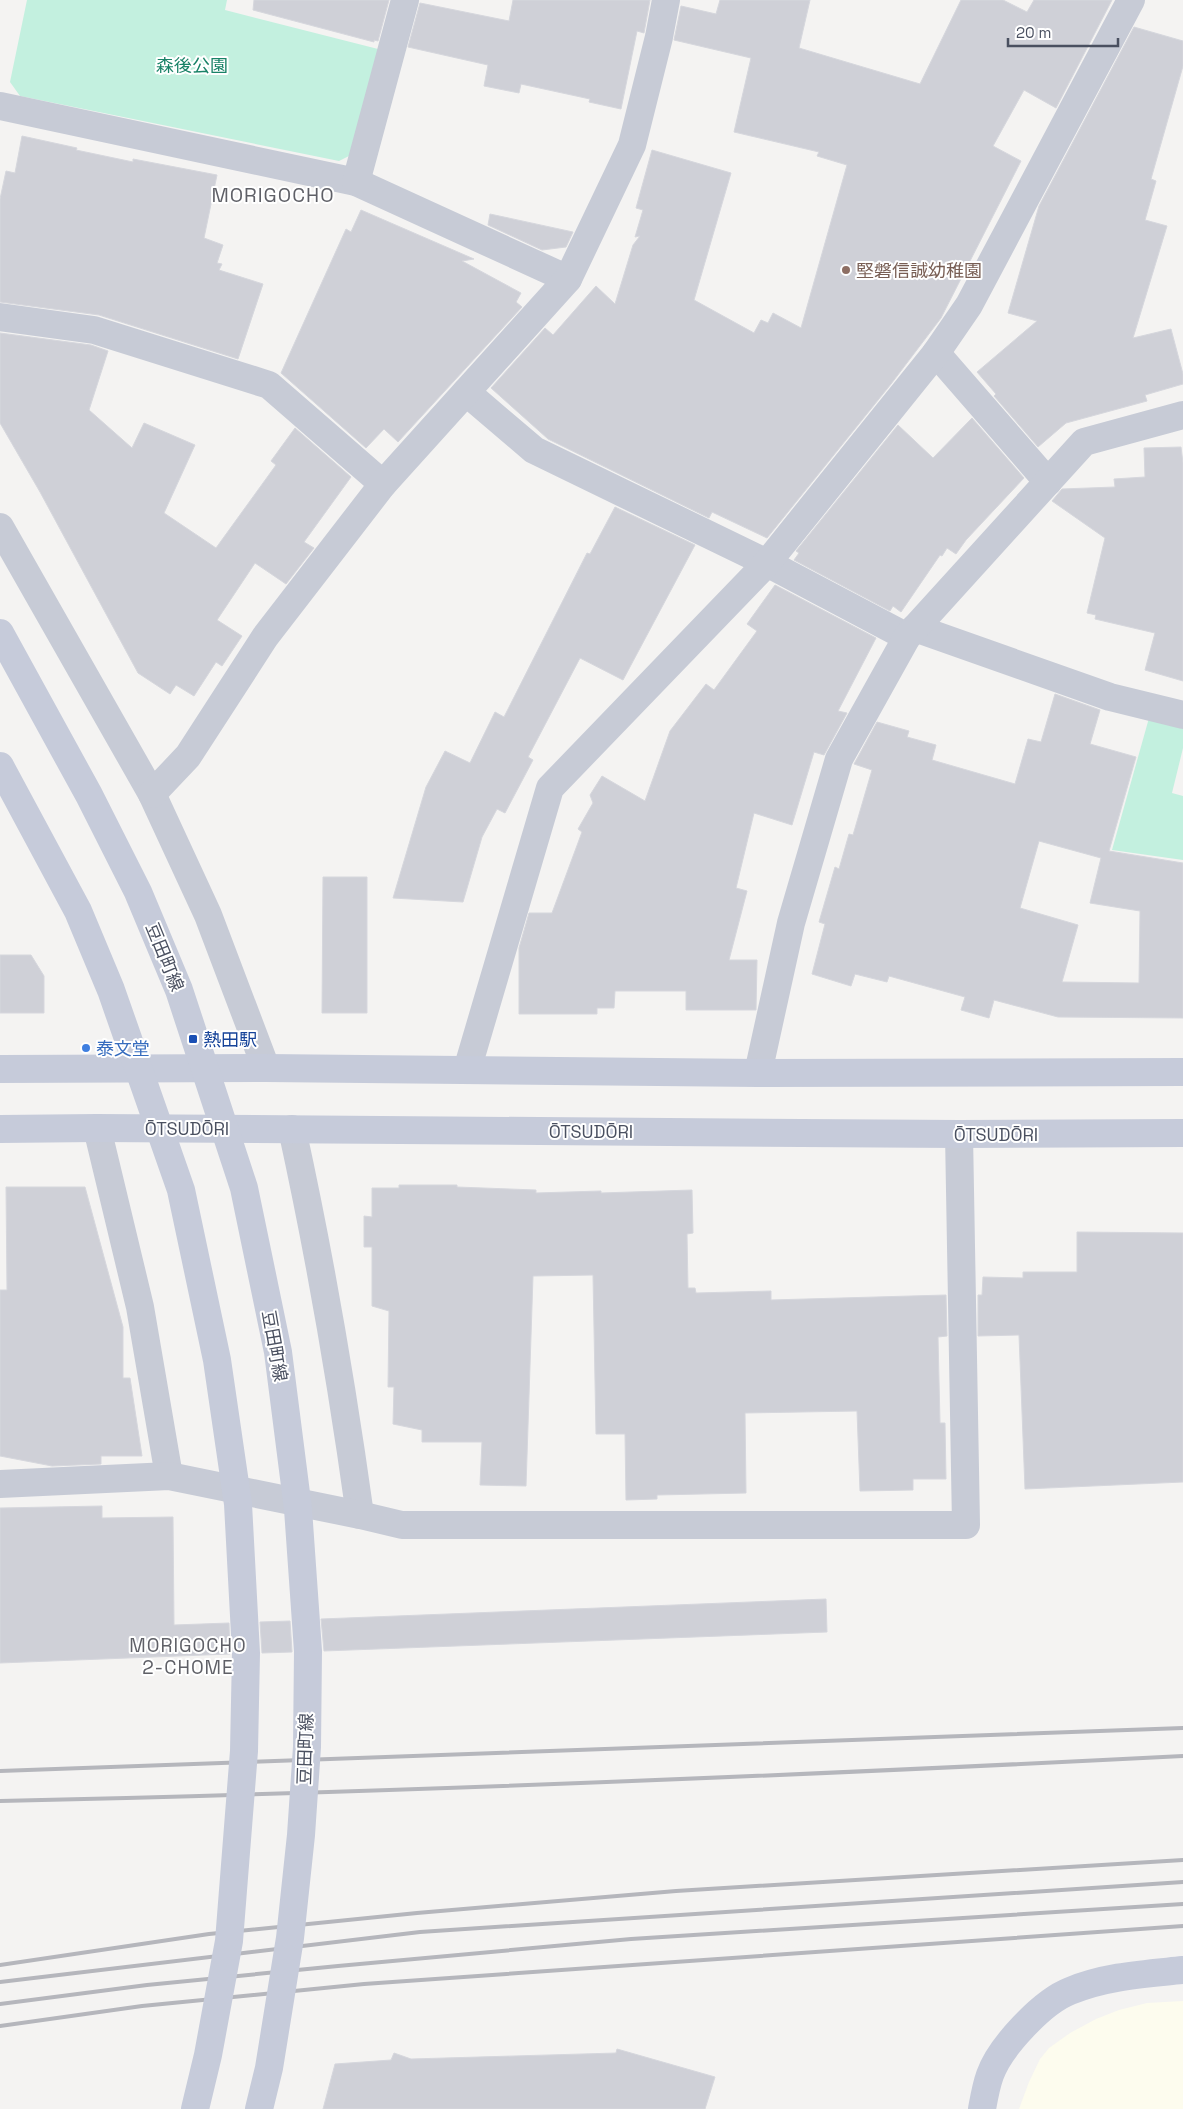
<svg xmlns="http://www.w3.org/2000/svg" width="1183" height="2109" viewBox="0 0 1183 2109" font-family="'Space Grotesk','Noto Sans JP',sans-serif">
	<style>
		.commercial { fill: #fdfcee }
		.green { fill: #c3f0df }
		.building { fill: #cfd0d7; stroke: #d6d7dd; fill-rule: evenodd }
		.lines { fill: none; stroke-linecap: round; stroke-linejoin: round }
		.street { stroke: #c7cbd6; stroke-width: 28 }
		.secondary { stroke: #c6cbda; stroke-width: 28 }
		.rail { stroke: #b5b6bc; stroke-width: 4 }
		.secondary-bridge { stroke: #c6cbda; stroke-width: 28 }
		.education-dot { fill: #8d6e63; stroke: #fff; stroke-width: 2 }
		.transit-dot { fill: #1a4fb4; stroke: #fff; stroke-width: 2 }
		.shop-dot { fill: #3f7fe0; stroke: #fff; stroke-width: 2 }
		.labels { text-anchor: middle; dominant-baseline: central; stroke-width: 4; stroke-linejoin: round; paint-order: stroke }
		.park-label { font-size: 18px; fill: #198267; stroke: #fff }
		.education-label { font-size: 18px; fill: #785e54; stroke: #fff; text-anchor: start }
		.street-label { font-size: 18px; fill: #4a5060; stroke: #fff }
		.transit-label { font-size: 18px; fill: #164399; stroke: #fff; text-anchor: start }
		.shop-label { font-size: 18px; fill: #366cbe; stroke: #fff; text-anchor: start }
		.neighbourhood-label { font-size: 19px; letter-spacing: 1px; fill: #5f6067; stroke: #fff }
		.quarter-label { font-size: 20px; letter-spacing: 1px; fill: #5f6067; stroke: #fff }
	</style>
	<rect width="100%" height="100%" fill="#f4f3f2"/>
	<path class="commercial" d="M 1183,2001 L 1183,2109 L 1019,2109 L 1029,2082 L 1040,2059 L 1049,2048 L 1070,2033 L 1096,2019 L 1119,2010 L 1147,2003 Z"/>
	<g class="green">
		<path d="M 27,0 L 227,0 L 225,10 L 382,50 L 355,153 L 339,161 L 20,96 L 10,82 Z"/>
		<path d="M 1149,718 L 1183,726 L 1183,748 L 1172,793 L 1183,796 L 1183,860 L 1112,850 Z"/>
	</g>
	<g class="building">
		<path d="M 254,0 L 389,0 L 378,41 L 374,40 L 374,42 L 253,10 Z"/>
		<path d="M 513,0 L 650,0 L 644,33 L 637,31 L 621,109 L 589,102 L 590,99 L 521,84 L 519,93 L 484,86 L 488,65 L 408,47 L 420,3 L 509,21 Z"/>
		<path d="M 720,0 L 810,0 L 799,48 L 920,84 L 961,0 L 1003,0 L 1027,12 L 1034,0 L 1112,0 L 1056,108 L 1024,90 L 993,146 L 1021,161 L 941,318 L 891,384 L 767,538 L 712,512 L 709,518 L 548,439 L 491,388 L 545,328 L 553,335 L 596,286 L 615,304 L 633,245 L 640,236 L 635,237 L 643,210 L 636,208 L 652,150 L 731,173 L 694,300 L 754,333 L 761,320 L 768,323 L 773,313 L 801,328 L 847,165 L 817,156 L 819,152 L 734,132 L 751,58 L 674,40 L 681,6 L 716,14 Z"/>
		<path d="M 1134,27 L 1183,41 L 1183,66 L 1151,179 L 1156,181 L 1145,220 L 1167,226 L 1133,338 L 1171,329 L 1183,374 L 1183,384 L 1145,395 L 1147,401 L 1066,423 L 1038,447 L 994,396 L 996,394 L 977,372 L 1037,321 L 1008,313 L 1039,206 Z"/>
		<path d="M 22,136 L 77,148 L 76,150 L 133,162 L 133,159 L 217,175 L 204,238 L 223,245 L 217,263 L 222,264 L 219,270 L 263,284 L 238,359 L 99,315 L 0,302 L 0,199 L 6,171 L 15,173 Z"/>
		<path d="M 361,210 L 474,259 L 462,261 L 521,293 L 516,302 L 522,307 L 398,442 L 384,429 L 366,448 L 281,373 L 346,229 L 351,232 Z"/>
		<path d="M 490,214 L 573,232 L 566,247 L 542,250 L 488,225 Z"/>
		<path d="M 0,333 L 91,345 L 108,351 L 89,410 L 132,448 L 144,423 L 195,445 L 164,513 L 216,548 L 276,465 L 271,461 L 295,428 L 351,477 L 304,542 L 314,548 L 286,584 L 255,563 L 217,620 L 242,636 L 222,666 L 216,662 L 194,696 L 176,685 L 170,694 L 138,673 L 40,492 L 0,423 Z"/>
		<path d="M 972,418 L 1024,478 L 966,540 L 956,554 L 947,548 L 942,556 L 940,555 L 901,612 L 893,606 L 890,611 L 794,560 L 799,553 L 796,551 L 898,425 L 933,458 Z"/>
		<path d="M 1181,447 L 1183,463 L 1183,681 L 1145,670 L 1155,633 L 1095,619 L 1096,615 L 1087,613 L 1105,538 L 1052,501 L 1062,489 L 1115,487 L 1114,479 L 1145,477 L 1144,448 Z"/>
		<path d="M 615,507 L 695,545 L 623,680 L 580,658 L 528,757 L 533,760 L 505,813 L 497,809 L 482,837 L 463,902 L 393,898 L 426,787 L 445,751 L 470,763 L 495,712 L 504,717 L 587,553 L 590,554 Z"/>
		<path d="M 775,585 L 876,638 L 838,711 L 847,713 L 824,755 L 814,752 L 792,825 L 754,813 L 736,888 L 747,891 L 729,960 L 757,960 L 756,1010 L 686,1010 L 686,991 L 615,991 L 614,1008 L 597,1008 L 597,1014 L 519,1014 L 519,948 L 529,913 L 552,913 L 582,832 L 578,829 L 593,803 L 590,795 L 602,776 L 645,801 L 670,731 L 706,684 L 714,690 L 757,631 L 747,624 Z"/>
		<path d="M 1055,694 L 1100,710 L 1090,744 L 1136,757 L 1109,851 L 1183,863 L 1183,1018 L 1058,1017 L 994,1000 L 989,1018 L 961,1010 L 965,997 L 889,976 L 887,982 L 855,974 L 851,986 L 812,974 L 825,924 L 819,922 L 835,867 L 839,869 L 849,834 L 853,835 L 872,770 L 854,764 L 877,722 L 909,731 L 907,737 L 936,745 L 932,760 L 1015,784 L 1028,739 L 1041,742 ZM 1039,841 L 1101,858 L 1090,903 L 1140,911 L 1139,983 L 1062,982 L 1078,925 L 1020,908 Z"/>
		<path d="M 323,877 L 367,877 L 367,1013 L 322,1013 Z"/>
		<path d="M 0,955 L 31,955 L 44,976 L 44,1013 L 0,1013 Z"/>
		<path d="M 399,1185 L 457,1185 L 457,1187 L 536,1190 L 536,1193 L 601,1191 L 601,1193 L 692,1190 L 693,1233 L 687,1234 L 688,1288 L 695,1288 L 696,1293 L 771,1291 L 771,1300 L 946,1295 L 947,1336 L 938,1337 L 940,1423 L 945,1423 L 946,1479 L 913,1479 L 913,1490 L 860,1491 L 857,1411 L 745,1413 L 746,1493 L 657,1495 L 657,1499 L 626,1500 L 625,1434 L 596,1434 L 593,1275 L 533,1276 L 526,1486 L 480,1485 L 482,1442 L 422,1442 L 422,1430 L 393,1424 L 394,1387 L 388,1387 L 389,1311 L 372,1306 L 372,1247 L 364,1247 L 364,1216 L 372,1217 L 372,1188 L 399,1188 Z"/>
		<path d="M 6,1187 L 85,1187 L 123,1327 L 123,1378 L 130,1378 L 142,1456 L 101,1456 L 101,1464 L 52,1466 L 0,1456 L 0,1290 L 7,1290 Z"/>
		<path d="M 1077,1232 L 1183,1233 L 1183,1482 L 1025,1489 L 1019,1335 L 978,1336 L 978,1295 L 982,1295 L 983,1277 L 1023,1278 L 1023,1272 L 1077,1272 Z"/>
		<path d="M 102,1506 L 102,1518 L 173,1517 L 174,1625 L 229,1623 L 230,1654 L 0,1663 L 0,1508 Z"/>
		<path d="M 826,1599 L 827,1632 L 324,1651 L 321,1619 Z"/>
		<path d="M 290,1621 L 292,1652 L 262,1653 L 260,1622 Z"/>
		<path d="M 617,2049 L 715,2077 L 705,2109 L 323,2109 L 335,2064 L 391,2060 L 394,2053 L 411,2059 L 616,2053 Z"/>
	</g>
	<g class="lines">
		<g class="street">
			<path d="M 0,106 L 356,182 L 568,279"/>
			<path d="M 356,182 L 405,0"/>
			<path d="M 0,317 L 94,330 L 269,385 L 383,484"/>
			<path d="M 936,353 L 1048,482"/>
			<path d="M 466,392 L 534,450 L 767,563 L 907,637"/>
			<path d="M 0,527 L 152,794 L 208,915 L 266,1068"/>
			<path d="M 915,628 L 1110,697 L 1183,715"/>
			<path d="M 152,794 L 188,756 L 265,637 L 383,484 L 568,279 L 632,145 L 659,37 L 666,0"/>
			<path d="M 467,1070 L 550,788 L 767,563 L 936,353 L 969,305 L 1131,0"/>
			<path d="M 758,1073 L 791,923 L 839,759 L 907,637 L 1084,442 L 1183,415"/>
			<path d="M 97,1128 L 140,1307 L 169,1476"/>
			<path d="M 292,1129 C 320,1257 342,1385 360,1515"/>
			<path d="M 0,1484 L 169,1476 L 360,1515 L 402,1525 L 966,1525 L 959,1134"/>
		</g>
		<g class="secondary">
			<path d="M 0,1069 L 266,1068 L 758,1073 L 1183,1072"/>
			<path d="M 0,1129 L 97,1128 L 959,1134 L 1183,1133"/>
			<path d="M 982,2109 C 984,2098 986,2086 990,2075 C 1000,2047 1042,2002 1070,1991 C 1106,1976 1145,1974 1183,1970"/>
		</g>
		<g class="rail">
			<path d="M 0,1771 L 1183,1728"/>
			<path d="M 0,1801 C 395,1792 789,1776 1183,1756"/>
			<path d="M 0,1965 L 209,1934 L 417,1913 L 676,1891 L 1183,1860"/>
			<path d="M 0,1982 L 420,1932 L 1183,1882"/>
			<path d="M 0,2004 L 147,1985 L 338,1966 L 631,1939 L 1183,1904"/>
			<path d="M 0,2026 L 142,2006 L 364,1984 L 1183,1926"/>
		</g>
		<g class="secondary-bridge">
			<path d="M 0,633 L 89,795 L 138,892 L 179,990 L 244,1188 L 278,1352 L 298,1509 L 308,1651 L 307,1747 L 301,1835 L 290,1938 L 269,2068 L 259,2109"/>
			<path d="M 0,766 L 78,911 L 111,990 L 181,1190 L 217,1360 L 238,1504 L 246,1653 L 244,1751 L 229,1941 L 208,2055 L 195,2109"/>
		</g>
	</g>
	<circle class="education-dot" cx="846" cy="270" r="5"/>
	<rect class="transit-dot" x="188" y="1034" width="10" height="10" rx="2.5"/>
	<circle class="shop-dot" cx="86" cy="1048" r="5"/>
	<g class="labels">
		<g class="park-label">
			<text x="192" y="65">森後公園</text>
		</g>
		<g class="education-label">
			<text x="856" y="270">堅磐信誠幼稚園</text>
		</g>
		<g class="street-label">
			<text transform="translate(165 957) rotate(68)">豆田町線</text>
			<text x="187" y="1128">ŌTSUDŌRI</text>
			<text x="591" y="1131">ŌTSUDŌRI</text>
			<text x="996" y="1134">ŌTSUDŌRI</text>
			<text transform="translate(275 1346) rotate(80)">豆田町線</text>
			<text transform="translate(305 1749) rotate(-88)">豆田町線</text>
		</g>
		<g class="transit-label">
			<text x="203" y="1039">熱田駅</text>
		</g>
		<g class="shop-label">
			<text x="96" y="1048">泰文堂</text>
		</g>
		<g class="neighbourhood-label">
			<text x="188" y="1645">MORIGOCHO<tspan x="188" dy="22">2-CHOME</tspan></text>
		</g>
		<g class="quarter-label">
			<text x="273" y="195">MORIGOCHO</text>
		</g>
	</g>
	<path d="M1008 38v8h110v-8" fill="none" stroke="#4a5060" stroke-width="2.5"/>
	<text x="1016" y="38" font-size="15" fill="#4a5060" stroke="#ffffff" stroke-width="4" paint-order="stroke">20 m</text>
</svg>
